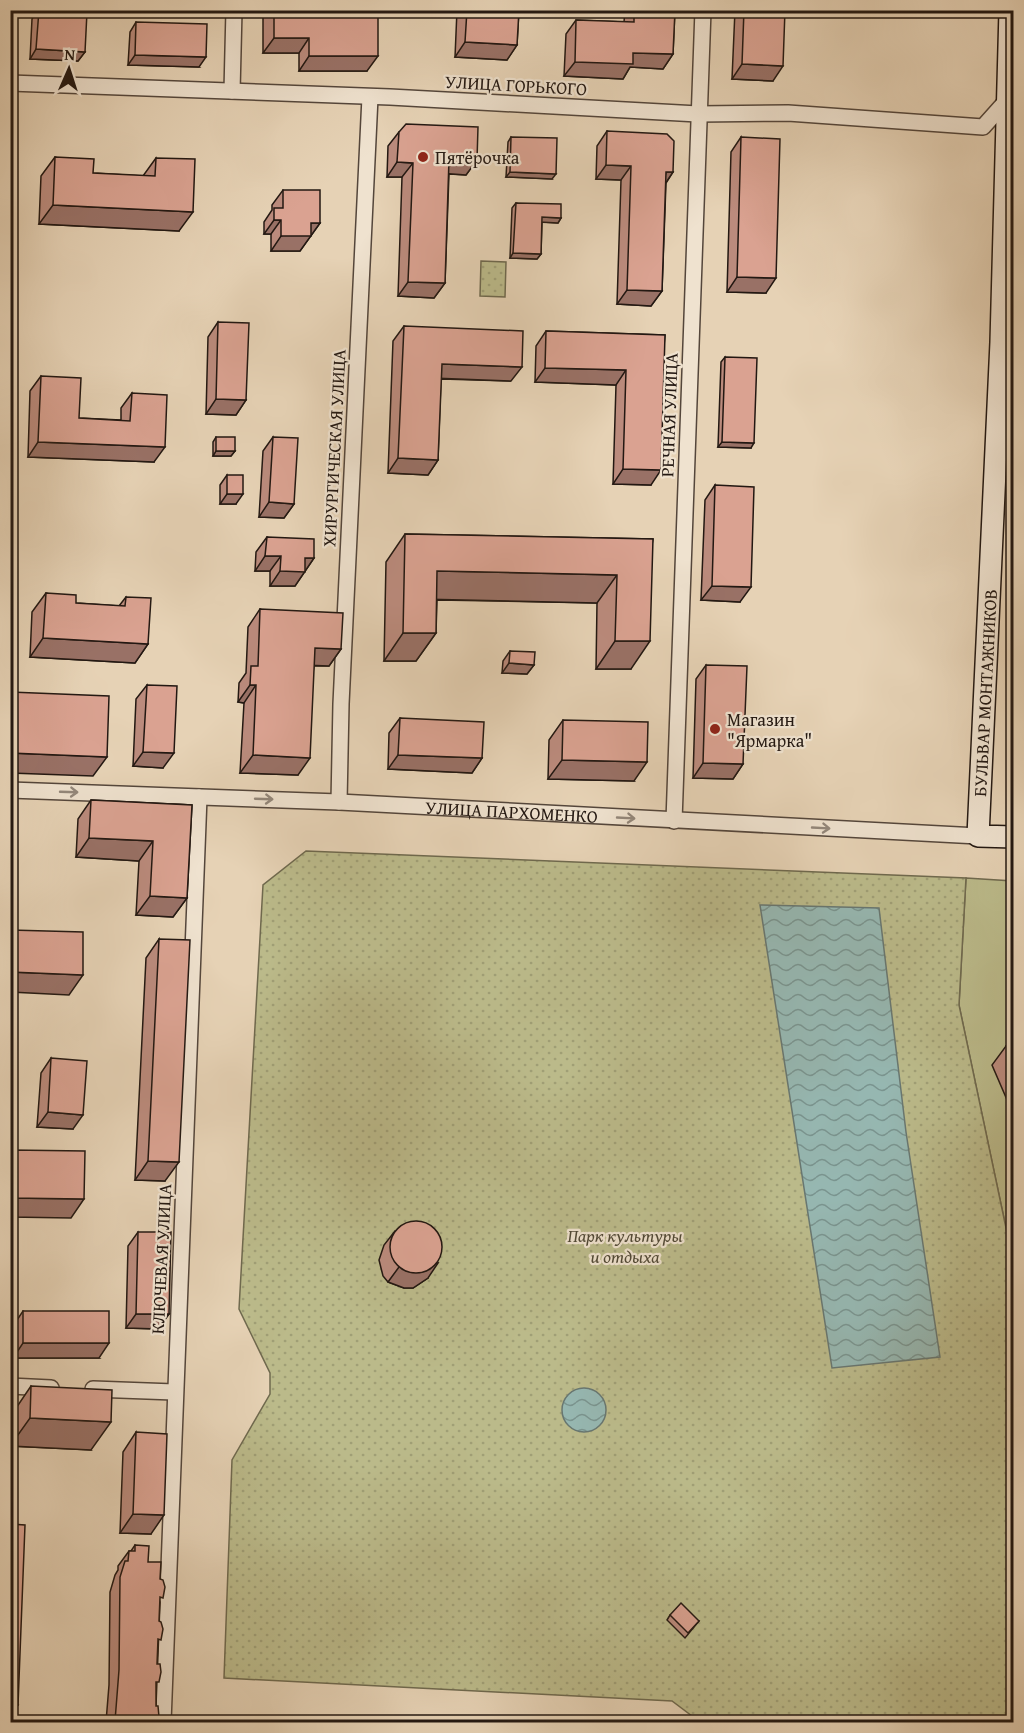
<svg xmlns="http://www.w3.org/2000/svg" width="1024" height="1733" viewBox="0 0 1024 1733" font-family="'Gentium Book Plus',serif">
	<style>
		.green { fill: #bbba8a; stroke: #6f694e; stroke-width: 1.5 }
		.park { fill: url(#park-dots); stroke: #6f694e; stroke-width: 1.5 }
		.water { fill: url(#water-waves); stroke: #687771; stroke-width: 1.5 }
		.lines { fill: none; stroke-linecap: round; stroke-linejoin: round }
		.street-casing { stroke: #54463b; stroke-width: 18 }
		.secondary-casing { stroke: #231812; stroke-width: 24 }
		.street { stroke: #efe2cf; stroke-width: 15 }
		.secondary { stroke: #efe2cf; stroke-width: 21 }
		.wall { fill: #bb8b7d; stroke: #231812; stroke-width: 1.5 }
		.shaded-wall { fill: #997166; stroke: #231812; stroke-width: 1.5 }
		.building { fill: #daa291; stroke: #231812; stroke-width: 1.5 }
		.oneway { stroke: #93877a }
		.poi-dot { fill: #8f2418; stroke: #efe2cf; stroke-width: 2 }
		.labels { text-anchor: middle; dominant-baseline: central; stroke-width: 4.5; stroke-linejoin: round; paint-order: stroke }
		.street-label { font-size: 18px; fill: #231812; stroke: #efe2cf }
		.poi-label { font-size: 18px; fill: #231812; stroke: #efe2cf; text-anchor: start }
		.park-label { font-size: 18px; font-style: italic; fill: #514936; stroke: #efe2cf }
	</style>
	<defs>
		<pattern id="park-dots" width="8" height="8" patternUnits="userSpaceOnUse" patternTransform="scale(1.5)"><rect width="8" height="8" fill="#bbba8a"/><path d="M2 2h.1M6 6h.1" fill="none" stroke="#a09f76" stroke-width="1.8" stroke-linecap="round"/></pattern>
		<pattern id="water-waves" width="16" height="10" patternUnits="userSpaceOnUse" patternTransform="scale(1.5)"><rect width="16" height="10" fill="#96b7b1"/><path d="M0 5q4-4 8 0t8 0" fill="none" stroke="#7a948f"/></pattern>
	</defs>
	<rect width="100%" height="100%" fill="#e6d2b5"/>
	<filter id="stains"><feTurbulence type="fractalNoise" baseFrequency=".00333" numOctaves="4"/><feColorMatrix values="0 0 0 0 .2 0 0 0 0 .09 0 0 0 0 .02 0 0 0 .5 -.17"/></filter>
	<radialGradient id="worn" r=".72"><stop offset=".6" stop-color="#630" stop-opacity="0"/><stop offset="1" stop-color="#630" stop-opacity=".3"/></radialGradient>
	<path class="green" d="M 966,878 L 1013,881 L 1013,1261 L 959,1005 Z"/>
	<g class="park">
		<path d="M 481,261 L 506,262 L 505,297 L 480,296 Z"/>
		<path d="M 306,851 L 966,878 L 959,1005 L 1013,1261 L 1013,1722 L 700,1722 L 672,1701 L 224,1678 L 232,1460 L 270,1394 L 270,1373 L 239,1309 L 263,885 Z"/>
	</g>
	<g class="water">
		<path d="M 760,905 L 879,908 L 906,1132 L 940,1357 L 832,1368 Z"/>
		<circle cx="584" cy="1410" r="22"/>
	</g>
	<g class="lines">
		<defs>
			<g id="street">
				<path d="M 10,83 L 390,97 L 698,114 L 788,113 L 983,127 L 1008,99 L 1011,99"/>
				<path d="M 232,91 L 234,10"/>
				<path id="s1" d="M 10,790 L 339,802 L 978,836"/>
				<path d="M 339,802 L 341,704 L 370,97"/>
				<path d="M 674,821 L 703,10"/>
				<path d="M 10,1386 L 51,1388"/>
				<path d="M 93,1389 L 174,1392"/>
				<path d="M 163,1722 L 199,797"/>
			</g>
			<path id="secondary" d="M 1010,10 L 1001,342 L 978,836 L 1014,837"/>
		</defs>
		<use href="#street" class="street-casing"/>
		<use href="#secondary" class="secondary-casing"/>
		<use href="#street" class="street"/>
		<use href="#secondary" class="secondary"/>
	</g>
	<g class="wall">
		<path d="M 38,10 L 66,10 L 85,52 L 78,61 L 30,59 L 32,19 Z"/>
		<path d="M 263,10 L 378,10 L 367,71 L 299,71 L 299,53 L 263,53 Z"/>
		<path d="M 457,10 L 519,10 L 517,45 L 507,60 L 455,57 Z"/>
		<path d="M 625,10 L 675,10 L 673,54 L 663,69 L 630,67 L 623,79 L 564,76 L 566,34 L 576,20 L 624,22 Z"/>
		<path d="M 735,10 L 785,10 L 773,81 L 732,79 Z"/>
		<path d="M 136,22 L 199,67 L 128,65 L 130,32 Z"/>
		<path d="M 607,131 L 673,172 L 666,183 L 662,291 L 651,306 L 617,304 L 621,180 L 596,179 L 597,146 Z"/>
		<path d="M 399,132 L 477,160 L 466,175 L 449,174 L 445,283 L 434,298 L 398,296 L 402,177 L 387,177 L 388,146 Z"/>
		<path d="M 511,137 L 552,179 L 506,177 L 508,142 Z"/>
		<path d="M 741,137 L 766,293 L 727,292 L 731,152 Z"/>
		<path d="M 55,157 L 93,173 L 143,176 L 156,158 L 179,231 L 39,224 L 41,176 Z"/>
		<path d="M 283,190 L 320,223 L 300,251 L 271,251 L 271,234 L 264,234 L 264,222 L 272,210 L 272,205 Z"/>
		<path d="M 516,203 L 561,218 L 558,223 L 542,222 L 541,254 L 537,259 L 510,258 L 512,208 Z"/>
		<path d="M 218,322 L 246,400 L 236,415 L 206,414 L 208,337 Z"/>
		<path d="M 404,326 L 511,381 L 441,379 L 438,460 L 428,475 L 388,473 L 393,341 Z"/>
		<path d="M 546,331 L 665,335 L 651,485 L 613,484 L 616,385 L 535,382 L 536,346 Z"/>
		<path d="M 725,357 L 751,448 L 718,447 L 721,362 Z"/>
		<path d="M 41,376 L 79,418 L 121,420 L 121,408 L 132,393 L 154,462 L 28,457 L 30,391 Z"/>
		<path d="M 216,437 L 235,451 L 231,456 L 213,456 L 213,442 Z"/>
		<path d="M 273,437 L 294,504 L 284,518 L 259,517 L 263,451 Z"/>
		<path d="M 227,475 L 236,504 L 220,504 L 220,485 Z"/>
		<path d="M 715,485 L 740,602 L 701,600 L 705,500 Z"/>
		<path d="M 405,534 L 653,539 L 631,669 L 596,669 L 597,603 L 437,600 L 436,633 L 416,661 L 384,661 L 386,562 Z"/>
		<path d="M 267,537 L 314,558 L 295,586 L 270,586 L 270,571 L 255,571 L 256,552 Z"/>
		<path d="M 46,593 L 76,603 L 119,606 L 126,597 L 148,644 L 135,663 L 30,657 L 32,612 Z"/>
		<path d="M 260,609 L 341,649 L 329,666 L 314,666 L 298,775 L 240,773 L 244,703 L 238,702 L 239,683 L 246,673 L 248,627 Z"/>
		<path d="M 510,651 L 534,665 L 527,674 L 502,673 L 503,661 Z"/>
		<path d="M 706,665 L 743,764 L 733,779 L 693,778 L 696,679 Z"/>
		<path d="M 147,685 L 163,768 L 133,766 L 136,699 Z"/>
		<path d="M 400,718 L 482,758 L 472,773 L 388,769 L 389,733 Z"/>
		<path d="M 563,720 L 634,781 L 548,779 L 549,740 Z"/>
		<path d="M 91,800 L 192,805 L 187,898 L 173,917 L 136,915 L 139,861 L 76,857 L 78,819 Z"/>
		<path d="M 159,939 L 165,1181 L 135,1180 L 146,958 Z"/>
		<path d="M 1014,1043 L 1014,1116 L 992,1065 L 1006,1046 Z"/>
		<path d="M 51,1058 L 73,1129 L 37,1127 L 41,1073 Z"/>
		<path d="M 395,1231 L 428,1278 L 413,1288 L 404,1288 L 388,1282 L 383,1276 L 379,1260 L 384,1245 Z"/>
		<path d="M 138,1232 L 169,1314 L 158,1329 L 126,1328 L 128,1246 Z"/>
		<path d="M 23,1311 L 99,1358 L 13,1358 L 13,1326 Z"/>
		<path d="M 31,1386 L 91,1450 L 10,1446 L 12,1414 Z"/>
		<path d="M 136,1432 L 151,1534 L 120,1533 L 123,1452 Z"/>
		<path d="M 135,1545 L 148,1562 L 160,1602 L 156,1706 L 158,1722 L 106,1722 L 109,1685 L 110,1592 L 115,1575 L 118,1570 L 118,1566 L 129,1551 L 131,1551 Z"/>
		<path d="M 670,1615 L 699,1621 L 685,1638 L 667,1620 Z"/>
	</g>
	<g class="shaded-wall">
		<path d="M 274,38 L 309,38 L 299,53 L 263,53 Z"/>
		<path d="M 465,42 L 517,45 L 507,60 L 455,57 Z"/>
		<path d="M 36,49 L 85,52 L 78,61 L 30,59 Z"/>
		<path d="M 633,53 L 673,54 L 663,69 L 630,67 L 623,79 L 564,76 L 575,62 Z"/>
		<path d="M 135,55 L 206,57 L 199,67 L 128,65 Z"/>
		<path d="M 309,56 L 378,56 L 367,71 L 299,71 Z"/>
		<path d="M 742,64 L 783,66 L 773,81 L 732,79 Z"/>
		<path d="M 449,159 L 477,160 L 466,175 L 439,173 Z"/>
		<path d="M 397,162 L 413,163 L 402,177 L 387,177 Z"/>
		<path d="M 606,165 L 631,166 L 621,180 L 596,179 Z"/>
		<path d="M 510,172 L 556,174 L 552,179 L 506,177 Z"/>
		<path d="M 666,172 L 673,172 L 663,187 Z"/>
		<path d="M 53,205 L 193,212 L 179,231 L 39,224 Z"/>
		<path d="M 542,217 L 561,218 L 558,223 L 539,222 Z"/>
		<path d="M 274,220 L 281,220 L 271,234 L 264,234 Z"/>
		<path d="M 311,223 L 320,223 L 300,251 L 271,251 L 281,236 Z"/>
		<path d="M 513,253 L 541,254 L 537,259 L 510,258 Z"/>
		<path d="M 737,277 L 776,278 L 766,293 L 727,292 Z"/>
		<path d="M 408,282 L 445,283 L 434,298 L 398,296 Z"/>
		<path d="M 627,290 L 662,291 L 651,306 L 617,304 Z"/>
		<path d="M 442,364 L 522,367 L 511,381 L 432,378 Z"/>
		<path d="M 545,368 L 626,370 L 616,385 L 535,382 Z"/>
		<path d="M 216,399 L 246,400 L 236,415 L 206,414 Z"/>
		<path d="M 38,442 L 165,447 L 154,462 L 28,457 Z"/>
		<path d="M 722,442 L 754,443 L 751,448 L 718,447 Z"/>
		<path d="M 216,451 L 235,451 L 231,456 L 213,456 Z"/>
		<path d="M 398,458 L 438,460 L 428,475 L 388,473 Z"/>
		<path d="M 623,469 L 661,470 L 651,485 L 613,484 Z"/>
		<path d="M 227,494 L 243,494 L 236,504 L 220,504 Z"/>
		<path d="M 269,502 L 294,504 L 284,518 L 259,517 Z"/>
		<path d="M 265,556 L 281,556 L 270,571 L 255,571 Z"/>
		<path d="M 305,558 L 314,558 L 295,586 L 270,586 L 280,571 Z"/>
		<path d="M 437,571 L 617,575 L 597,603 L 418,599 Z"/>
		<path d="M 712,586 L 751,587 L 740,602 L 701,600 Z"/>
		<path d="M 403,633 L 436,633 L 416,661 L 384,661 Z"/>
		<path d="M 43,638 L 148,644 L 135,663 L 30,657 Z"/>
		<path d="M 615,641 L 650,641 L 631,669 L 596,669 Z"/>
		<path d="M 315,648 L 341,649 L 329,666 L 303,665 Z"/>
		<path d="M 509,663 L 534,665 L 527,674 L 502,673 Z"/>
		<path d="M 250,685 L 256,685 L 244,703 L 238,702 Z"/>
		<path d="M 143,752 L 174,753 L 163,768 L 133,766 Z"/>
		<path d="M 10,753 L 107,757 L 93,776 L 10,773 Z"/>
		<path d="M 253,755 L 310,758 L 298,775 L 240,773 Z"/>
		<path d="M 398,755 L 482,758 L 472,773 L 388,769 Z"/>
		<path d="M 562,760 L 647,762 L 634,781 L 548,779 Z"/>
		<path d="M 703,763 L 743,764 L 733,779 L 693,778 Z"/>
		<path d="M 89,838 L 153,841 L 139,861 L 76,857 Z"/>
		<path d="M 150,896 L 187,898 L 173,917 L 136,915 Z"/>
		<path d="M 10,972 L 83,975 L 69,995 L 10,992 Z"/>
		<path d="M 48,1112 L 83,1115 L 73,1129 L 37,1127 Z"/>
		<path d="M 148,1161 L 179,1162 L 165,1181 L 135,1180 Z"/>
		<path d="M 10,1198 L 84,1199 L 71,1218 L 10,1217 Z"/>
		<path d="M 438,1263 L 428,1278 L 413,1288 L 404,1288 L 388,1282 L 399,1267 Z"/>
		<path d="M 136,1314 L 169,1314 L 158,1329 L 126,1328 Z"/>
		<path d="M 23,1343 L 109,1343 L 99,1358 L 13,1358 Z"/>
		<path d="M 30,1418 L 111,1422 L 91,1450 L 10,1446 Z"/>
		<path d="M 133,1514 L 164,1515 L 151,1534 L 120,1533 Z"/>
		<path d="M 10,1704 L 18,1705 L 10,1716 Z"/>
	</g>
	<g class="building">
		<path d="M 39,10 L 87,12 L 85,52 L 36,49 Z"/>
		<path d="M 274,10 L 378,10 L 378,56 L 309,56 L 309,38 L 274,38 Z"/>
		<path d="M 467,10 L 519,10 L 517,45 L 465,42 Z"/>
		<path d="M 634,10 L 675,10 L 673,54 L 633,53 L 633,64 L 575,62 L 576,20 L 634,22 Z"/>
		<path d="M 744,10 L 785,10 L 783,66 L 742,64 Z"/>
		<path d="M 136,22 L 207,24 L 206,57 L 135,55 Z"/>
		<rect x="10" y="106" width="1" height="22"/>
		<path d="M 406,124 L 478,127 L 477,160 L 449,159 L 445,283 L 408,282 L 413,163 L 397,162 L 399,132 Z"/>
		<path d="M 607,131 L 667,134 L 674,141 L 673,172 L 666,172 L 662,291 L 627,290 L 631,166 L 606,165 Z"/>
		<path d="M 511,137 L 557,138 L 556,174 L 510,172 Z"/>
		<path d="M 741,137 L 780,139 L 776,278 L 737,277 Z"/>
		<path d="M 55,157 L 94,159 L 93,173 L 155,176 L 156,158 L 195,159 L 193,212 L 53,205 Z"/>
		<path d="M 283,190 L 320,190 L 320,223 L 311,223 L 311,236 L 281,236 L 281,220 L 274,220 L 274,208 L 283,208 Z"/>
		<path d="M 516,203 L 561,204 L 561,218 L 542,217 L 541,254 L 513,253 Z"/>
		<path d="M 218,322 L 249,323 L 246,400 L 216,399 Z"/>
		<path d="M 404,326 L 523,331 L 522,367 L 442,364 L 438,460 L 398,458 Z"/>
		<path d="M 546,331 L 665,335 L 661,470 L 623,469 L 626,370 L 545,368 Z"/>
		<path d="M 725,357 L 757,358 L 754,443 L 722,442 Z"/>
		<path d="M 41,376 L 81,378 L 79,418 L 130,421 L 132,393 L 167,395 L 165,447 L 38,442 Z"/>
		<rect x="216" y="437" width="19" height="14"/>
		<path d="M 273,437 L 298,438 L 294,504 L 269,502 Z"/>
		<rect x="227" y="475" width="16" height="19"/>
		<path d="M 715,485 L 754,487 L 751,587 L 712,586 Z"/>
		<path d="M 405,534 L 653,539 L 650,641 L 615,641 L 617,575 L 437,571 L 436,633 L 403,633 Z"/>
		<path d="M 267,537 L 314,539 L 314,558 L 305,558 L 305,572 L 280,571 L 281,556 L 265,556 Z"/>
		<path d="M 46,593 L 76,595 L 76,603 L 125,606 L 126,597 L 151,598 L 148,644 L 43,638 Z"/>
		<path d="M 260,609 L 343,613 L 341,649 L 315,648 L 310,758 L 253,755 L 256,685 L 250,685 L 251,666 L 258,666 Z"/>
		<path d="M 510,651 L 535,652 L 534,665 L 509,663 Z"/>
		<path d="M 706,665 L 747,666 L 743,764 L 703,763 Z"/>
		<path d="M 147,685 L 177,686 L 174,753 L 143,752 Z"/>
		<path d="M 10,692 L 109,696 L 107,757 L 10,753 Z"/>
		<path d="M 400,718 L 484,722 L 482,758 L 398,755 Z"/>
		<path d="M 563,720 L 648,722 L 647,762 L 562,760 Z"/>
		<path d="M 91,800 L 192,805 L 187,898 L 150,896 L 153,841 L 89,838 Z"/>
		<path d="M 10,930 L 83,932 L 83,975 L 10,972 Z"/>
		<path d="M 159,939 L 190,940 L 179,1162 L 148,1161 Z"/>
		<path d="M 1014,1043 L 1014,1064 L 1006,1046 Z"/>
		<path d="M 51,1058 L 87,1061 L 83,1115 L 48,1112 Z"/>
		<path d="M 10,1150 L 85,1151 L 84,1199 L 10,1198 Z"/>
		<circle cx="416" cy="1247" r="26"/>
		<path d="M 138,1232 L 171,1232 L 169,1314 L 136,1314 Z"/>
		<rect x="23" y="1311" width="86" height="32"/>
		<path d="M 31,1386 L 112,1390 L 111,1422 L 30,1418 Z"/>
		<path d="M 136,1432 L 167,1434 L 164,1515 L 133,1514 Z"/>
		<path d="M 10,1524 L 25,1525 L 18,1705 L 10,1704 Z"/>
		<path d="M 135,1545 L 149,1546 L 148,1562 L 161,1562 L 160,1579 L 163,1580 L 165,1587 L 163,1598 L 160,1597 L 159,1621 L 161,1622 L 163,1629 L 161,1640 L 158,1639 L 157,1664 L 160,1664 L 161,1672 L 159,1682 L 156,1682 L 156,1706 L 158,1706 L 159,1717 L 158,1722 L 115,1722 L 115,1721 L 119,1670 L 120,1577 L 125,1561 L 128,1561 L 129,1551 L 135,1551 Z"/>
		<path d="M 681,1603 L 699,1621 L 688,1633 L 670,1615 Z"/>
	</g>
	<defs><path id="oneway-shaft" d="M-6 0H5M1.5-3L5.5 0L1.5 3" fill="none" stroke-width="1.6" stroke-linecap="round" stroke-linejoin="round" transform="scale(1.5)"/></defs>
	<g class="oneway">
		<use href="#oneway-shaft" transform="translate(69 792) rotate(2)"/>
		<use href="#oneway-shaft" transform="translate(264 799) rotate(2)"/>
		<use href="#oneway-shaft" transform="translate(626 818) rotate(3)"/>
		<use href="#oneway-shaft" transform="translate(821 828) rotate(3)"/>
	</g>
	<g class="poi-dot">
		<circle cx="423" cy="157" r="6"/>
		<circle cx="715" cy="729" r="6"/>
	</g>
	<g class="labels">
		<g class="street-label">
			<text transform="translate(516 85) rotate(3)">УЛИЦА ГОРЬКОГО</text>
			<text transform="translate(669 415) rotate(-88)">РЕЧНАЯ УЛИЦА</text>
			<text transform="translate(334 448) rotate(-87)">ХИРУРГИЧЕСКАЯ УЛИЦА</text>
			<text transform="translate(985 693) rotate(-87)">БУЛЬВАР МОНТАЖНИКОВ</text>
			<text stroke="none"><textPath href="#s1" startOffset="502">УЛИЦА ПАРХОМЕНКО</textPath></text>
			<text transform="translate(161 1259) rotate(-87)">КЛЮЧЕВАЯ УЛИЦА</text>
		</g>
		<g class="poi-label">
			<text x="435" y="157">Пятёрочка</text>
			<text x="727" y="719">Магазин<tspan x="727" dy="21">"Ярмарка"</tspan></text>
		</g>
		<g class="park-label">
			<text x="625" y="1235">Парк культуры<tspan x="625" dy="21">и отдыха</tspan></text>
		</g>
	</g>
	<rect width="1024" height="1733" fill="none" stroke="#e6d2b5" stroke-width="36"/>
	<rect x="12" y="12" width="1000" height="1709" fill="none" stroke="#231812" stroke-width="3"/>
	<rect x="18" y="18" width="988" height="1697" fill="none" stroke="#231812" stroke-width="1.5"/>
	<g transform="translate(69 69) rotate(3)" stroke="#efe2cf" stroke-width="4.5" paint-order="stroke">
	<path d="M0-4.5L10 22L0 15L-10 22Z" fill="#231812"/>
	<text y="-9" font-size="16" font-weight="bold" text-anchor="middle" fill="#231812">N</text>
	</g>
	<rect width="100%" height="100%" filter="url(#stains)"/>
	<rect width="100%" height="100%" fill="url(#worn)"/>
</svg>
